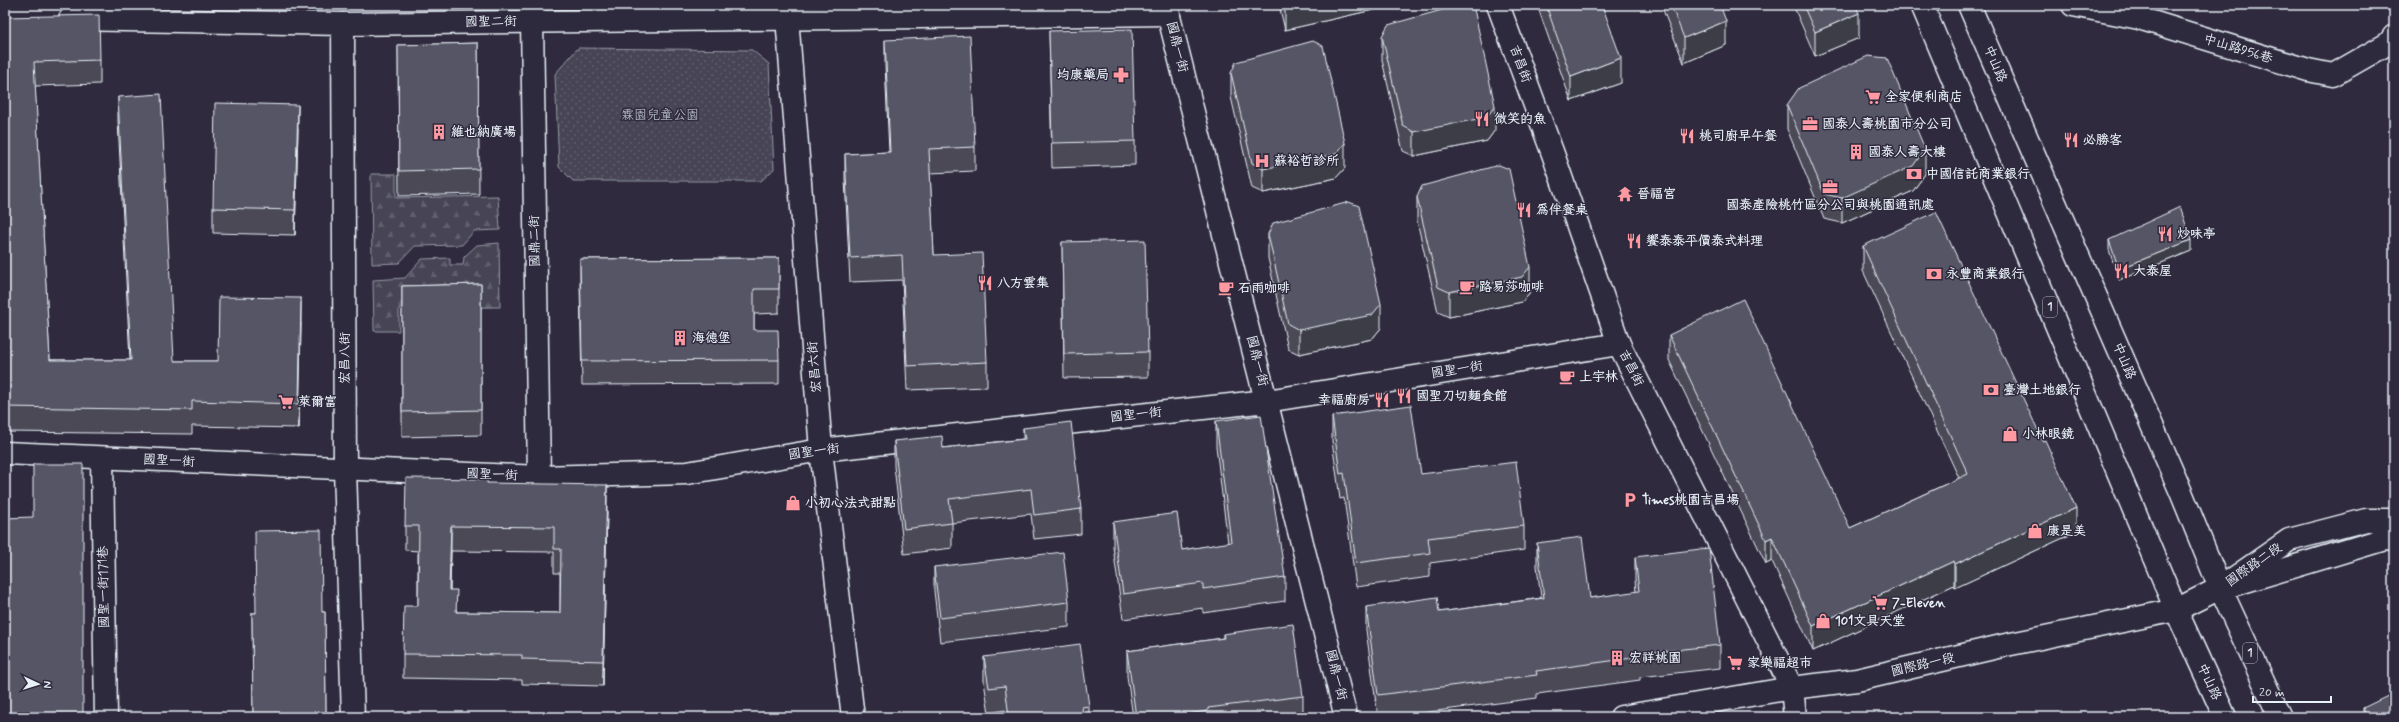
<svg xmlns="http://www.w3.org/2000/svg" width="2399" height="722" viewBox="0 0 2399 722" font-family="Mynerve,'LXGW WenKai TC',sans-serif">
	<style>
		.industrial { fill: url(#industrial-furrows) }
		.grass { fill: url(#grass-dots); stroke: #979aa6 }
		.forest { fill: url(#forest-firs); stroke: #979aa6 }
		.lines { fill: none; stroke-linecap: round; stroke-linejoin: round }
		.street-casing { stroke: #e8f1f8; stroke-width: 25 }
		.secondary-casing { stroke: #e8f1f8; stroke-width: 25 }
		.primary-casing { stroke: #e8f1f8; stroke-width: 25 }
		.street { stroke: #2f2a3d; stroke-width: 22 }
		.secondary { stroke: #2f2a3d; stroke-width: 22 }
		.primary { stroke: #2f2a3d; stroke-width: 22 }
		.wall { fill: #4b4957; stroke: #e8f1f8; fill-rule: evenodd }
		.shaded-wall { fill: #3d3c47; stroke: #e8f1f8 }
		.building { fill: #575565; stroke: #e8f1f8; fill-rule: evenodd }
		.labels { text-anchor: middle; dominant-baseline: central; stroke-width: 3; stroke-linejoin: round; paint-order: stroke }
		.shield { fill: #2f2a3d; stroke: #b0b5c0; stroke-width: 1 }
		.shield-label { font-size: 12px; font-weight: bold; fill: #e8f1f8 }
		.street-label { font-size: 13px; fill: #e8f1f8; stroke: #2f2a3d }
		.poi-label { font-size: 13px; font-weight: bold; fill: #e8f1f8; stroke: #2f2a3d; text-anchor: start }
		.park-label { font-size: 13px; fill: #afb4bf; stroke: #2f2a3d }
	</style>
	<defs>
		<pattern id="industrial-furrows" width="10" height="10" patternUnits="userSpaceOnUse"><rect width="10" height="10" fill="#3b3749"/><path d="M-1 1l2-2M0 10L10 0M9 11l2-2" fill="none" stroke="#4e4b5b"/></pattern>
		<pattern id="grass-dots" width="8" height="8" patternUnits="userSpaceOnUse"><rect width="8" height="8" fill="#464455"/><path d="M2 2h.1M6 6h.1" fill="none" stroke="#615f6e" stroke-width="1.8" stroke-linecap="round"/></pattern>
		<pattern id="forest-firs" width="22" height="20" patternUnits="userSpaceOnUse"><rect width="22" height="20" fill="#464455"/><path d="M5 1l3.5 6h-7zM16 11l3.5 6h-7z" fill="#615f6e"/></pattern>
	</defs>
	<rect width="100%" height="100%" fill="#2f2a3d"/>
	<filter id="ink" filterUnits="userSpaceOnUse"><feTurbulence type="fractalNoise" baseFrequency=".025" numOctaves="2"/><feDisplacementMap in="SourceGraphic" scale="8" xChannelSelector="R" yChannelSelector="G"/><feConvolveMatrix kernelMatrix="1 2 1 2 8 2 1 2 1" color-interpolation-filters="sRGB"/></filter>
	<g filter="url(#ink)">
		<path class="industrial" d="M 5,5 L 193,5 L 5,8 Z"/>
		<path class="grass" d="M 578,48 L 752,50 L 769,64 L 774,169 L 761,181 L 573,181 L 559,167 L 555,74 Z"/>
		<g class="forest">
			<path d="M 371,174 L 396,174 L 396,198 L 498,196 L 500,230 L 474,231 L 462,245 L 415,246 L 399,263 L 372,264 Z"/>
			<path d="M 499,243 L 500,307 L 399,308 L 399,331 L 374,331 L 373,280 L 405,278 L 422,259 L 450,258 L 450,265 L 463,265 L 464,257 L 477,245 Z"/>
		</g>
		<g class="lines">
			<defs>
				<g id="street">
					<path d="M 535,5 L 532,21 L 539,477"/>
					<path d="M 1166,5 L 1346,717"/>
					<path d="M 1498,5 L 1553,154 L 1619,344 L 1792,688 L 1795,717"/>
					<path d="M 2073,5 L 2139,18 L 2308,70 L 2333,75 L 2389,43 L 2394,36"/>
					<path d="M 787,17 L 821,450 L 853,717"/>
					<path d="M 70,19 L 343,24 L 1169,14"/>
					<path d="M 343,24 L 345,469 L 353,717"/>
					<path d="M 5,453 L 539,477 L 687,473 L 821,450 L 1267,401 L 1619,344"/>
					<path d="M 102,458 L 106,717"/>
				</g>
				<g id="secondary">
					<path d="M 2236,584 L 2385,539 L 2394,540"/>
					<path d="M 1621,717 L 1792,688 L 1857,680 L 2006,645 L 2176,610 L 2220,588 L 2289,540 L 2366,520 L 2394,520"/>
				</g>
				<g id="primary">
					<path d="M 1922,5 L 2176,610 L 2225,717"/>
					<path d="M 1969,5 L 2181,492 L 2220,588 L 2280,717"/>
				</g>
			</defs>
			<use href="#street" class="street-casing"/>
			<use href="#secondary" class="secondary-casing"/>
			<use href="#primary" class="primary-casing"/>
			<use href="#street" class="street"/>
			<use href="#secondary" class="secondary"/>
			<use href="#primary" class="primary"/>
		</g>
		<g class="wall">
			<path d="M 1279,5 L 1395,5 L 1285,30 Z"/>
			<path d="M 1537,5 L 1602,5 L 1621,83 L 1571,101 Z"/>
			<path d="M 1661,5 L 1720,5 L 1726,45 L 1684,63 Z"/>
			<path d="M 1793,5 L 1855,5 L 1859,38 L 1815,56 Z"/>
			<path d="M 5,17 L 100,60 L 100,84 L 35,86 L 50,360 L 130,360 L 118,121 L 118,97 L 174,361 L 218,361 L 301,323 L 299,428 L 192,426 L 192,434 L 5,432 Z"/>
			<path d="M 1049,31 L 1135,141 L 1135,165 L 1052,168 Z"/>
			<path d="M 1382,36 L 1495,130 L 1487,141 L 1414,156 L 1403,151 L 1382,60 Z"/>
			<path d="M 885,40 L 975,147 L 975,171 L 930,173 L 934,255 L 987,362 L 987,387 L 907,390 L 902,280 L 850,282 L 845,179 L 845,154 L 889,152 L 885,65 Z"/>
			<path d="M 478,43 L 479,194 L 399,196 L 398,45 Z"/>
			<path d="M 1231,73 L 1345,168 L 1336,178 L 1263,193 L 1252,188 L 1231,97 Z"/>
			<path d="M 1787,105 L 1925,174 L 1913,191 L 1842,223 L 1824,219 L 1787,129 Z"/>
			<path d="M 298,129 L 295,235 L 213,233 L 213,208 Z"/>
			<path d="M 1417,197 L 1530,292 L 1522,302 L 1449,317 L 1438,312 L 1417,221 Z"/>
			<path d="M 1268,234 L 1381,328 L 1372,339 L 1299,354 L 1288,349 L 1268,258 Z"/>
			<path d="M 2109,240 L 2191,251 L 2119,280 L 2109,250 Z"/>
			<path d="M 1062,242 L 1148,352 L 1148,377 L 1064,378 Z"/>
			<path d="M 1863,246 L 2076,532 L 1955,588 L 1954,585 L 1813,651 L 1772,561 L 1766,564 L 1669,360 L 1669,335 L 1850,528 L 1959,478 L 1863,271 Z"/>
			<path d="M 779,258 L 779,313 L 754,314 L 754,330 L 779,360 L 779,384 L 582,385 L 580,284 L 580,259 Z"/>
			<path d="M 481,284 L 481,435 L 402,437 L 402,286 Z"/>
			<path d="M 1332,416 L 1421,474 L 1524,526 L 1524,550 L 1430,563 L 1430,577 L 1356,587 L 1344,498 L 1340,499 L 1332,441 Z"/>
			<path d="M 1216,421 L 1285,577 L 1285,601 L 1203,613 L 1203,608 L 1123,619 L 1113,547 L 1113,522 L 1182,550 L 1228,543 L 1216,446 Z"/>
			<path d="M 1023,428 L 1081,509 L 1081,534 L 1034,539 L 1031,514 L 952,523 L 952,548 L 904,554 L 894,466 L 894,441 L 943,448 L 1023,439 Z"/>
			<path d="M 487,483 L 607,510 L 603,686 L 522,684 L 522,680 L 403,678 L 403,654 L 418,606 L 418,551 L 405,550 L 405,526 ZM 451,551 L 554,552 L 554,573 L 560,573 L 560,613 L 457,612 L 450,590 Z"/>
			<path d="M 1537,543 L 1590,598 L 1636,592 L 1635,580 L 1635,557 L 1720,645 L 1720,668 L 1640,677 L 1640,680 L 1537,694 L 1537,698 L 1390,717 L 1378,717 L 1366,630 L 1366,607 L 1439,612 L 1541,598 L 1537,566 Z"/>
			<path d="M 934,567 L 1069,602 L 1069,627 L 940,642 L 934,591 Z"/>
			<path d="M 325,612 L 326,717 L 253,717 L 252,613 Z"/>
			<path d="M 1223,634 L 1303,696 L 1303,717 L 1133,717 L 1127,676 L 1127,651 L 1223,638 Z"/>
			<path d="M 984,657 L 1089,706 L 1089,717 L 1006,717 L 1005,710 L 989,713 L 984,682 Z"/>
			<path d="M 2363,708 L 2394,717 L 2363,717 Z"/>
		</g>
		<g class="shaded-wall">
			<path d="M 1285,5 L 1395,5 L 1285,30 Z"/>
			<path d="M 1859,13 L 1859,38 L 1815,56 L 1815,32 Z"/>
			<path d="M 1726,21 L 1726,45 L 1684,63 L 1684,38 Z"/>
			<path d="M 1621,58 L 1621,83 L 1571,101 L 1571,77 Z"/>
			<path d="M 298,105 L 298,129 L 295,235 L 295,210 Z"/>
			<path d="M 1495,106 L 1495,130 L 1487,141 L 1414,156 L 1414,132 Z"/>
			<path d="M 1345,143 L 1345,168 L 1336,178 L 1263,193 L 1263,169 Z"/>
			<path d="M 1925,149 L 1925,174 L 1913,191 L 1842,223 L 1842,198 Z"/>
			<path d="M 2191,240 L 2191,251 L 2119,280 L 2119,269 Z"/>
			<path d="M 1530,267 L 1530,292 L 1522,302 L 1449,317 L 1449,292 Z"/>
			<path d="M 301,298 L 301,323 L 299,428 L 299,404 Z"/>
			<path d="M 1381,304 L 1381,328 L 1372,339 L 1299,354 L 1299,330 Z"/>
			<path d="M 607,485 L 607,510 L 603,686 L 603,661 Z"/>
			<path d="M 2076,508 L 2076,532 L 1955,588 L 1955,564 Z"/>
			<path d="M 451,526 L 451,551 L 449,615 L 449,590 Z"/>
			<path d="M 1772,537 L 1772,561 L 1766,564 L 1766,540 Z"/>
			<path d="M 1954,561 L 1954,585 L 1813,651 L 1813,626 Z"/>
		</g>
		<g class="building">
			<path d="M 1460,5 L 1466,5 L 1474,9 L 1495,106 L 1487,117 L 1414,132 L 1403,126 L 1382,36 L 1388,25 Z"/>
			<path d="M 1546,5 L 1602,5 L 1621,58 L 1571,77 Z"/>
			<path d="M 1671,5 L 1720,5 L 1726,21 L 1684,38 Z"/>
			<path d="M 1803,5 L 1855,5 L 1859,13 L 1815,32 Z"/>
			<path d="M 99,15 L 100,60 L 34,62 L 50,360 L 131,360 L 118,97 L 161,94 L 174,361 L 218,361 L 219,297 L 301,298 L 299,404 L 192,401 L 192,410 L 5,407 L 5,17 Z"/>
			<path d="M 1132,29 L 1135,141 L 1052,143 L 1049,31 Z"/>
			<path d="M 970,36 L 975,147 L 929,149 L 934,255 L 982,253 L 987,362 L 907,366 L 902,255 L 850,258 L 845,154 L 890,152 L 885,40 Z"/>
			<path d="M 1313,41 L 1323,46 L 1345,143 L 1336,154 L 1263,169 L 1252,163 L 1231,73 L 1236,62 Z"/>
			<path d="M 478,43 L 479,169 L 399,171 L 398,45 Z"/>
			<path d="M 1868,56 L 1887,58 L 1925,149 L 1913,166 L 1842,198 L 1824,194 L 1787,105 L 1799,88 Z"/>
			<path d="M 215,103 L 298,105 L 295,210 L 213,208 Z"/>
			<path d="M 1499,165 L 1509,169 L 1530,267 L 1522,277 L 1449,292 L 1438,287 L 1417,197 L 1422,186 Z"/>
			<path d="M 1349,202 L 1359,206 L 1381,304 L 1372,315 L 1299,330 L 1288,324 L 1268,234 L 1273,223 Z"/>
			<path d="M 2180,207 L 2191,240 L 2119,269 L 2109,240 Z"/>
			<path d="M 1936,212 L 2043,441 L 2045,440 L 2076,508 L 1955,564 L 1954,561 L 1813,626 L 1772,537 L 1766,540 L 1669,335 L 1743,299 L 1850,528 L 1968,474 L 1863,246 Z"/>
			<path d="M 1145,240 L 1148,352 L 1064,354 L 1062,242 Z"/>
			<path d="M 779,258 L 779,289 L 754,289 L 754,330 L 778,330 L 779,360 L 582,361 L 580,259 Z"/>
			<path d="M 481,284 L 481,410 L 402,412 L 402,286 Z"/>
			<path d="M 1411,405 L 1421,474 L 1516,462 L 1524,526 L 1428,538 L 1430,553 L 1356,563 L 1344,473 L 1340,474 L 1332,416 Z"/>
			<path d="M 1261,415 L 1285,577 L 1203,589 L 1203,583 L 1123,594 L 1113,522 L 1177,513 L 1182,550 L 1231,542 L 1216,421 Z"/>
			<path d="M 1071,422 L 1081,509 L 1034,515 L 1031,489 L 949,499 L 952,523 L 904,529 L 894,441 L 942,436 L 943,448 L 1025,439 L 1023,428 Z"/>
			<path d="M 33,464 L 83,464 L 83,717 L 5,717 L 5,518 L 33,517 Z"/>
			<path d="M 406,478 L 487,479 L 487,483 L 607,485 L 603,661 L 522,659 L 522,655 L 403,654 L 404,606 L 418,606 L 419,526 L 405,526 ZM 451,526 L 554,527 L 554,549 L 561,549 L 560,613 L 456,612 L 457,590 L 449,590 Z"/>
			<path d="M 321,530 L 322,612 L 325,612 L 326,715 L 253,716 L 252,613 L 256,613 L 255,531 Z"/>
			<path d="M 1582,537 L 1590,598 L 1639,591 L 1635,557 L 1709,548 L 1720,645 L 1639,654 L 1640,657 L 1536,671 L 1537,675 L 1378,695 L 1366,607 L 1437,597 L 1439,612 L 1544,598 L 1537,543 Z"/>
			<path d="M 1063,552 L 1069,602 L 940,618 L 934,567 Z"/>
			<path d="M 1293,624 L 1303,696 L 1208,708 L 1208,711 L 1165,717 L 1136,717 L 1127,651 L 1224,638 L 1223,634 Z"/>
			<path d="M 1080,644 L 1089,706 L 1082,707 L 1083,717 L 1009,717 L 1005,686 L 989,688 L 984,657 Z"/>
			<path d="M 2394,693 L 2394,717 L 2367,717 L 2363,708 Z"/>
		</g>
	</g>
	<defs>
		<symbol id="pharmacy-bare" viewBox="-9 -9 18 18"><path d="M-2-6h4v4h4v4h-4v4h-4v-4h-4v-4h4Z" fill="#ff9aa2" stroke="#2f2a3d" stroke-width="2.5" paint-order="stroke"/></symbol>
		<symbol id="supermarket-bare" viewBox="-9 -9 18 18"><path d="M-6-5.5h2.5l.6 2H6L4.5 2H-2.5L-4.4-4H-6ZM-1.5 3.2a1.3 1.3 0 1 0 .1 0ZM3 3.2a1.3 1.3 0 1 0 .1 0Z" fill="#ff9aa2" stroke="#2f2a3d" stroke-width="2.5" paint-order="stroke"/></symbol>
		<symbol id="restaurant-bare" viewBox="-9 -9 18 18"><path d="M-5-6h1v4h1v-4h1v4h1v-4h1v5L-1.5 .5V6h-2V.5L-5-1ZM5-6V6H3V1.5H1.5Q1.5-4 5-6Z" fill="#ff9aa2" stroke="#2f2a3d" stroke-width="2.5" paint-order="stroke"/></symbol>
		<symbol id="office-bare" viewBox="-9 -9 18 18"><path d="M-6-3h4V-5.5h4V-3h4V5H-6ZM-1-4.5V-3h2v-1.5ZM-6 0V1H6V0Z" fill="#ff9aa2" stroke="#2f2a3d" stroke-width="2.5" paint-order="stroke"/></symbol>
		<symbol id="building-bare" viewBox="-9 -9 18 18"><path d="M-4-6H4V6H1V3H-1V6H-4ZM-2.5-4.3h1.7v1.8h-1.7ZM.8-4.3h1.7v1.8H.8ZM-2.5-1h1.7V.8h-1.7ZM.8-1h1.7V.8H.8Z" fill="#ff9aa2" stroke="#2f2a3d" stroke-width="2.5" paint-order="stroke"/></symbol>
		<symbol id="hospital-bare" viewBox="-9 -9 18 18"><path d="M-5-5h3v3.5h4V-5h3V5h-3V1.5h-4V5h-3Z" fill="#ff9aa2" stroke="#2f2a3d" stroke-width="2.5" paint-order="stroke"/></symbol>
		<symbol id="bank-bare" viewBox="-9 -9 18 18"><path d="M-6-4H6V4H-6ZM0-2.3a2.3 2.3 0 1 0 0 4.6a2.3 2.3 0 1 0 0-4.6Z" fill="#ff9aa2" stroke="#2f2a3d" stroke-width="2.5" paint-order="stroke"/></symbol>
		<symbol id="temple-bare" viewBox="-9 -9 18 18"><path d="M0-6L5-2H3V0L6.5 2.5H4V6H1.5V3h-3V6H-4V2.5H-6.5L-3 0V-2H-5Z" fill="#ff9aa2" stroke="#2f2a3d" stroke-width="2.5" paint-order="stroke"/></symbol>
		<symbol id="cafe-bare" viewBox="-9 -9 18 18"><path d="M-5.5-4.5H6V0H3Q3 3.5 0 3.5H-2.5Q-5.5 3.5-5.5 0ZM3-3.2v2h1.7v-2ZM-6 4.5H4V6H-6Z" fill="#ff9aa2" stroke="#2f2a3d" stroke-width="2.5" paint-order="stroke"/></symbol>
		<symbol id="shop-bare" viewBox="-9 -9 18 18"><path d="M-5-2.5h2.3a2.7 3.5 0 0 1 5.4 0H5L5.5 6h-11ZM-1.5-2.5h3a1.5 2.3 0 0 0-3 0Z" fill="#ff9aa2" stroke="#2f2a3d" stroke-width="2.5" paint-order="stroke"/></symbol>
		<symbol id="parking-bare" viewBox="-9 -9 18 18"><path d="M-3.5-5.5H1a3.5 3.5 0 0 1 0 7H-1V5.5H-3.5ZM-1-3.4V-.6H.8a1.4 1.4 0 0 0 0-2.8Z" fill="#ff9aa2" stroke="#2f2a3d" stroke-width="2.5" paint-order="stroke"/></symbol>
	</defs>
	<g fill-rule="evenodd">
		<use href="#pharmacy-bare" x="1110" y="64" width="22" height="22"/>
		<use href="#supermarket-bare" x="1862" y="86" width="22" height="22"/>
		<use href="#restaurant-bare" x="1471" y="108" width="22" height="22"/>
		<use href="#office-bare" x="1799" y="113" width="22" height="22"/>
		<use href="#building-bare" x="428" y="121" width="22" height="22"/>
		<use href="#restaurant-bare" x="1676" y="125" width="22" height="22"/>
		<use href="#restaurant-bare" x="2060" y="129" width="22" height="22"/>
		<use href="#building-bare" x="1845" y="141" width="22" height="22"/>
		<use href="#hospital-bare" x="1251" y="150" width="22" height="22"/>
		<use href="#bank-bare" x="1903" y="163" width="22" height="22"/>
		<use href="#office-bare" x="1819" y="176" width="22" height="22"/>
		<use href="#temple-bare" x="1614" y="183" width="22" height="22"/>
		<use href="#restaurant-bare" x="1513" y="199" width="22" height="22"/>
		<use href="#restaurant-bare" x="2154" y="223" width="22" height="22"/>
		<use href="#restaurant-bare" x="1623" y="230" width="22" height="22"/>
		<use href="#restaurant-bare" x="2110" y="260" width="22" height="22"/>
		<use href="#bank-bare" x="1923" y="263" width="22" height="22"/>
		<use href="#restaurant-bare" x="974" y="272" width="22" height="22"/>
		<use href="#cafe-bare" x="1456" y="276" width="22" height="22"/>
		<use href="#cafe-bare" x="1215" y="277" width="22" height="22"/>
		<use href="#building-bare" x="669" y="327" width="22" height="22"/>
		<use href="#cafe-bare" x="1556" y="366" width="22" height="22"/>
		<use href="#bank-bare" x="1980" y="379" width="22" height="22"/>
		<use href="#restaurant-bare" x="1393" y="385" width="22" height="22"/>
		<use href="#restaurant-bare" x="1371" y="389" width="22" height="22"/>
		<use href="#supermarket-bare" x="275" y="391" width="22" height="22"/>
		<use href="#shop-bare" x="1999" y="423" width="22" height="22"/>
		<use href="#parking-bare" x="1619" y="489" width="22" height="22"/>
		<use href="#shop-bare" x="782" y="492" width="22" height="22"/>
		<use href="#shop-bare" x="2024" y="520" width="22" height="22"/>
		<use href="#supermarket-bare" x="1869" y="592" width="22" height="22"/>
		<use href="#shop-bare" x="1812" y="610" width="22" height="22"/>
		<use href="#building-bare" x="1606" y="647" width="22" height="22"/>
		<use href="#supermarket-bare" x="1724" y="652" width="22" height="22"/>
	</g>
	<g class="labels">
		<g class="shield">
			<rect x="2043" y="297" width="14" height="20" rx="3"/>
			<rect x="2243" y="643" width="14" height="20" rx="3"/>
		</g>
		<g class="shield-label">
			<text x="2050" y="307">1</text>
			<text x="2250" y="653">1</text>
		</g>
		<g class="street-label">
			<text transform="translate(491 22) rotate(-1)">國聖二街</text>
			<text transform="translate(1177 47) rotate(76)">國鼎一街</text>
			<text transform="translate(2238 49) rotate(17)">中山路956巷</text>
			<text transform="translate(1520 64) rotate(70)">吉昌街</text>
			<text transform="translate(1995 64) rotate(67)">中山路</text>
			<text transform="translate(535 241) rotate(-91)">國鼎二街</text>
			<text transform="translate(345 358) rotate(-90)">宏昌八街</text>
			<text transform="translate(1257 361) rotate(76)">國鼎一街</text>
			<text transform="translate(2124 361) rotate(67)">中山路</text>
			<text transform="translate(815 367) rotate(-95)">宏昌六街</text>
			<text transform="translate(1631 368) rotate(63)">吉昌街</text>
			<text transform="translate(1457 370) rotate(-9)">國聖一街</text>
			<text transform="translate(1136 415) rotate(-6)">國聖一街</text>
			<text transform="translate(814 452) rotate(-8)">國聖一街</text>
			<text transform="translate(169 461) rotate(3)">國聖一街</text>
			<text transform="translate(492 475) rotate(2)">國聖一街</text>
			<text transform="translate(2254 565) rotate(-35)">國際路二段</text>
			<text transform="translate(104 587) rotate(-91)">國聖一街171巷</text>
			<text transform="translate(1923 665) rotate(-13)">國際路一段</text>
			<text transform="translate(1336 675) rotate(76)">國鼎一街</text>
			<text transform="translate(2209 682) rotate(65)">中山路</text>
		</g>
		<g class="poi-label">
			<text x="1109" y="75" text-anchor="end">均康藥局</text>
			<text x="1885" y="97">全家便利商店</text>
			<text x="1494" y="119">微笑的魚</text>
			<text x="1822" y="124">國泰人壽桃園市分公司</text>
			<text x="451" y="132">維也納廣場</text>
			<text x="1699" y="136">桃司廚早午餐</text>
			<text x="2083" y="140">必勝客</text>
			<text x="1868" y="152">國泰人壽大樓</text>
			<text x="1274" y="161">蘇裕哲診所</text>
			<text x="1926" y="174">中國信託商業銀行</text>
			<text x="1637" y="194">晉福宮</text>
			<text x="1830" y="205" text-anchor="middle">國泰產險桃竹區分公司與桃園通訊處</text>
			<text x="1536" y="210">為伴餐桌</text>
			<text x="2177" y="234">炒味亭</text>
			<text x="1646" y="241">饗泰泰平價泰式料理</text>
			<text x="2133" y="271">大泰屋</text>
			<text x="1946" y="274">永豐商業銀行</text>
			<text x="997" y="283">八方雲集</text>
			<text x="1479" y="287">路易莎咖啡</text>
			<text x="1238" y="288">石雨咖啡</text>
			<text x="692" y="338">海德堡</text>
			<text x="1579" y="377">上宇林</text>
			<text x="2003" y="390">臺灣土地銀行</text>
			<text x="1416" y="396">國聖刀切麵食館</text>
			<text x="1370" y="400" text-anchor="end">幸福廚房</text>
			<text x="298" y="402">萊爾富</text>
			<text x="2022" y="434">小林眼鏡</text>
			<text x="1642" y="500">Times桃園吉昌場</text>
			<text x="805" y="503">小初心法式甜點</text>
			<text x="2047" y="531">康是美</text>
			<text x="1892" y="603">7-Eleven</text>
			<text x="1835" y="621">101文具天堂</text>
			<text x="1629" y="658">宏祥桃園</text>
			<text x="1747" y="663">家樂福超市</text>
		</g>
		<g class="park-label">
			<text x="660" y="115">霖園兒童公園</text>
		</g>
	</g>
	<rect width="2399" height="722" fill="none" stroke="#2f2a3d" stroke-width="20"/>
	<rect x="10" y="10" width="2379" height="702" fill="none" stroke="#e8f1f8" stroke-width="1.5" filter="url(#ink)"/>
	<g transform="translate(38 684) rotate(94)" stroke="#2f2a3d" stroke-width="3" paint-order="stroke">
	<path d="M0-3L7 15L0 10L-7 15Z" fill="#e8f1f8"/>
	<text y="-6" font-size="11" font-weight="bold" text-anchor="middle" fill="#e8f1f8">N</text>
	</g>
	<path d="M2253 696v6h78v-6" fill="none" stroke="#e8f1f8" stroke-width="2"/>
	<text x="2259" y="696" font-size="12" fill="#e8f1f8" stroke="#2f2a3d" stroke-width="3" paint-order="stroke">20 m</text>
</svg>
